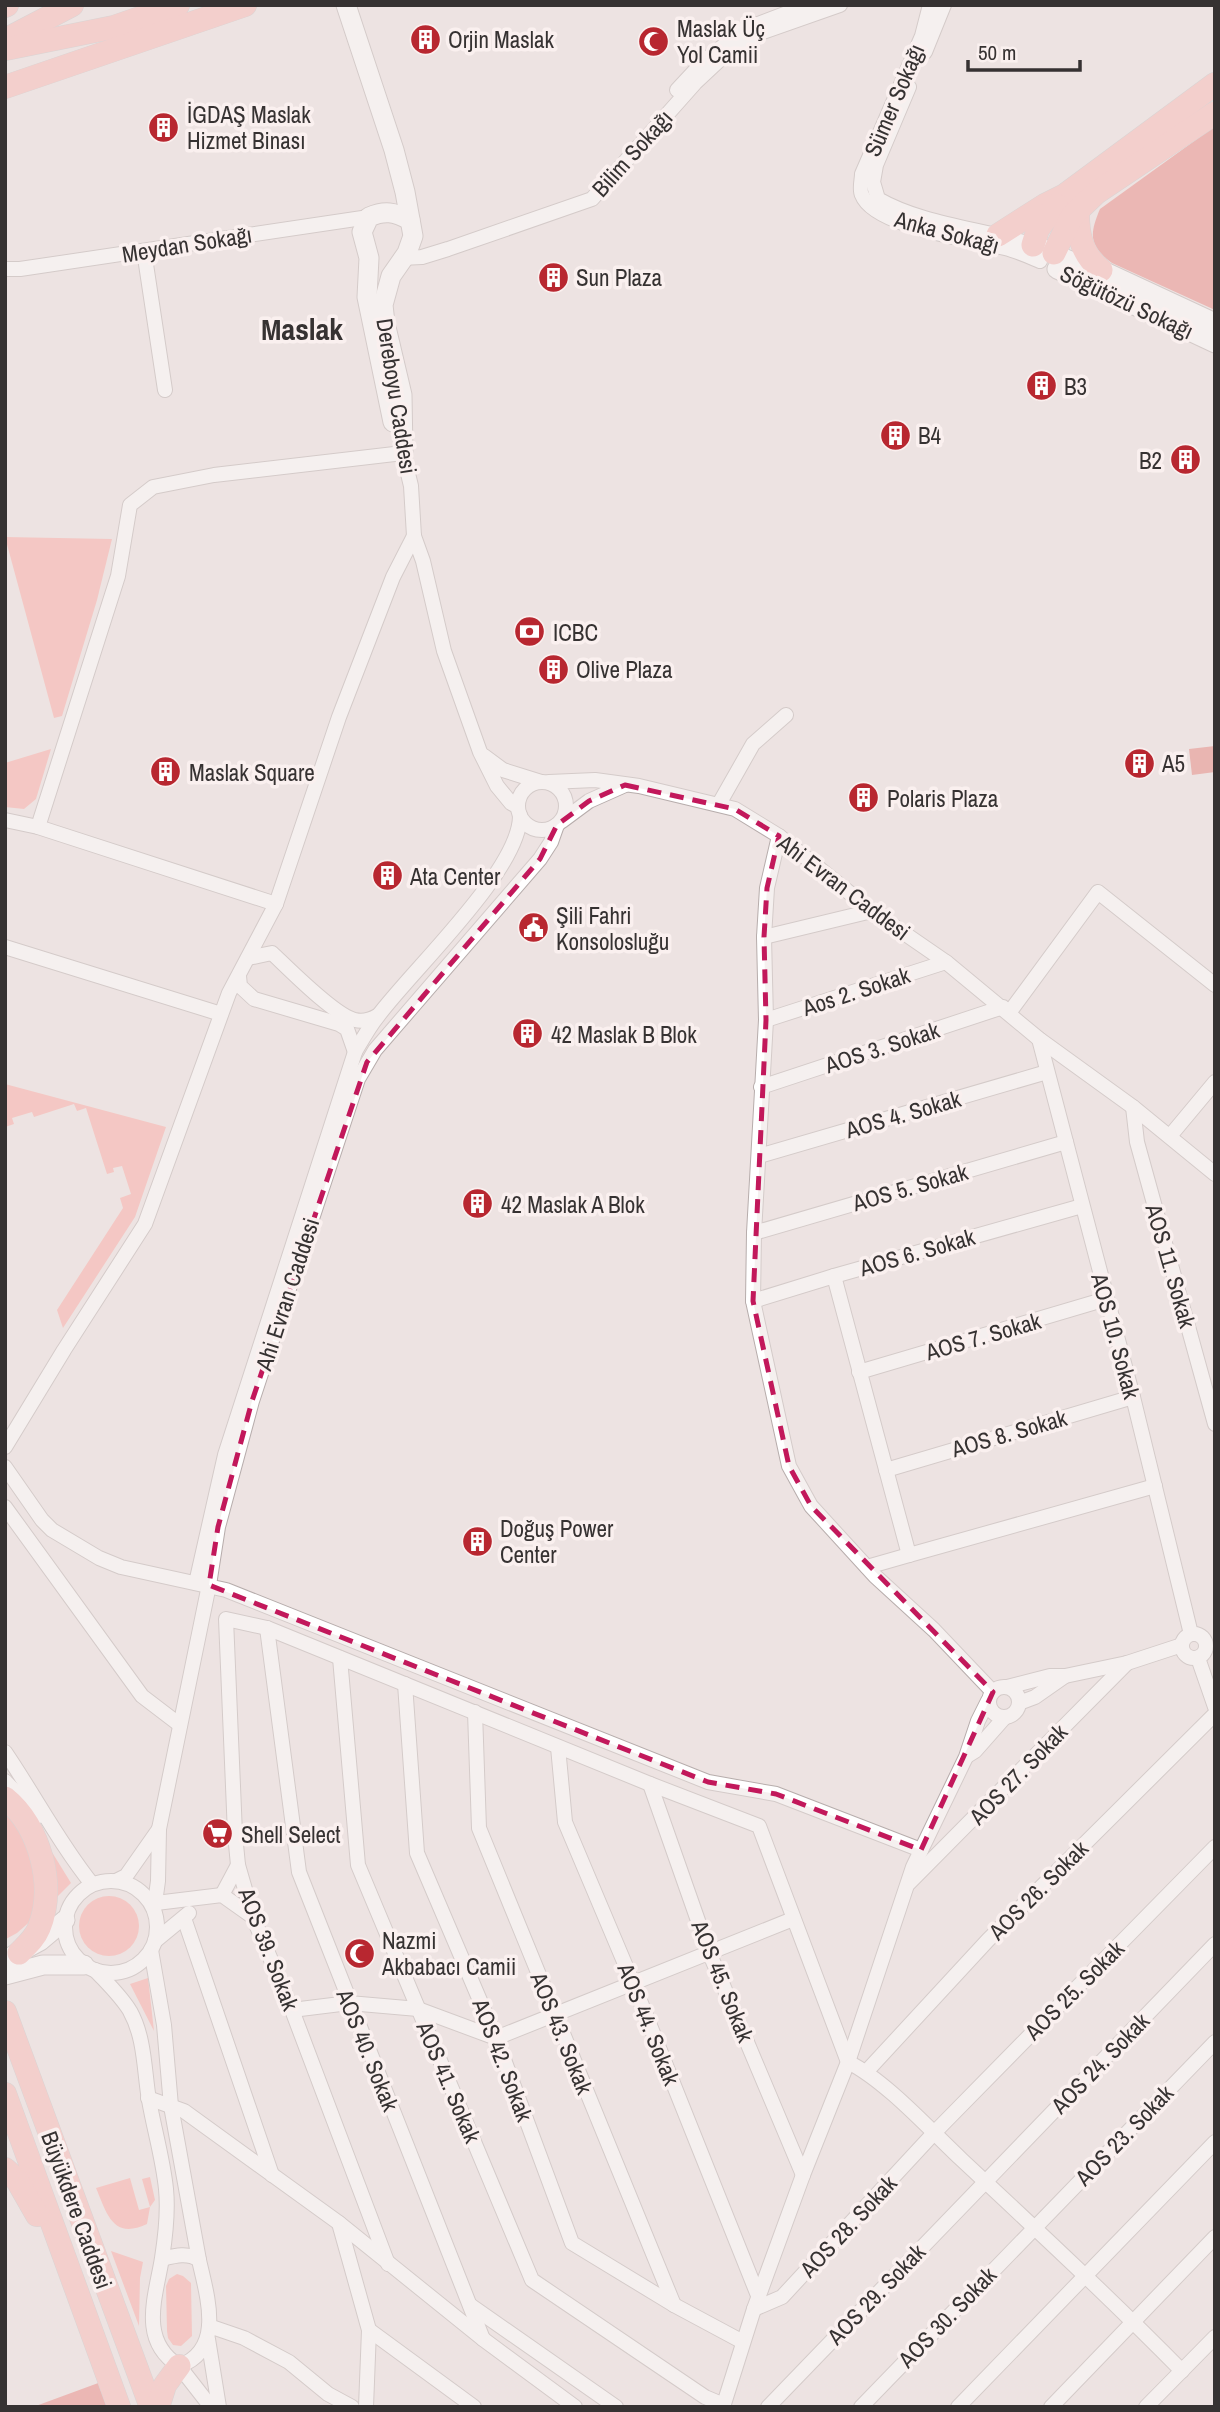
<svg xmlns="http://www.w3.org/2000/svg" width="1220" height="2412" viewBox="0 0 1220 2412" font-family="'Archivo Narrow',sans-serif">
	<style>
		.green { fill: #fda59f }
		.forest { fill: #e9817c }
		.water { fill: #e47c77 }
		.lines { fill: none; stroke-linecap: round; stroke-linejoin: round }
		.minor-casing { stroke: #b7adac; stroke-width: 16 }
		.tertiary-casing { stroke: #b7adac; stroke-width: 21 }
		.primary-casing { stroke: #c3c2c2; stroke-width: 24 }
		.minor { stroke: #fff; stroke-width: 14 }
		.tertiary { stroke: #fff; stroke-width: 19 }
		.primary { stroke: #fab5b2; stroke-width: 23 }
		.marked { fill: none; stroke: #c2185b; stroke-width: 5; stroke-dasharray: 14 9; stroke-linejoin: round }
		.labels { text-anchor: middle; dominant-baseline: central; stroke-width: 7; stroke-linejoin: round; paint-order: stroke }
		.poi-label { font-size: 23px; fill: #363232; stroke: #faf0ef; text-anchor: start }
		.street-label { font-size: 23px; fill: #363232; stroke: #faf0ef }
		.district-label { font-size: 30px; font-weight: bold; fill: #363232; stroke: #faf0ef }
	</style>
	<rect width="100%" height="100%" fill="#ede3e2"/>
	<g class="green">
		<path d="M 5,537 L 112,539 L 97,600 L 62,716 L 54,718 Z"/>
		<path d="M 51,749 L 36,799 L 24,809 L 5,807 L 5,763 Z"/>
		<path d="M 5,1084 L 166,1127 L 135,1217 L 63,1328 L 57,1310 L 123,1208 L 120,1198 L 131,1194 L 122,1166 L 113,1168 L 114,1172 L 107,1174 L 86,1108 L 77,1111 L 74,1104 L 34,1117 L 32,1112 L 12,1118 L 14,1124 L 5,1127 Z"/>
		<path d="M 5,1811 L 24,1838 L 38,1879 L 34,1918 L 17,1933 L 6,1939 Z"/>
		<path d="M 42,1836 L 71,1883 L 53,1901 Z"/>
		<circle cx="109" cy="1926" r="30"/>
		<path d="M 148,1978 L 154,2031 L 130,1984 Z"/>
		<path d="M 150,2177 L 155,2200 L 150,2207 L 147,2224 C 113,2240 107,2214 96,2188 L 130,2178 L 139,2210 L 150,2207 L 142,2179 Z"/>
		<path d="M 111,2251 L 143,2262 L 140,2278 L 139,2326 Z"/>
		<path d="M 177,2274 L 183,2276 L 191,2283 L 192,2336 L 181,2346 L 173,2345 L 168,2338 L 167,2331 L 166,2286 L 169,2279 Z"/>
	</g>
	<g class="forest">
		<path d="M 1215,126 L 1215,310 L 1112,263 C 1089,246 1089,235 1100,209 Z"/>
		<path d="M 101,2382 L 110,2407 L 33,2407 Z"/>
	</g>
	<path class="water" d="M 1215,746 L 1215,772 L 1192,775 L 1189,749 Z"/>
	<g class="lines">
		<defs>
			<g id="minor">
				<path d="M 930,5 L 922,36 L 862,174 C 862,180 859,190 862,195 C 874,227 974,240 1005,248 C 1017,251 1028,256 1040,261"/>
				<path d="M 925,52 L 944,5"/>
				<path d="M 909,87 L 876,165 L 873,182 L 878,199 C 923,225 984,229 1033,245"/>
				<path d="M 677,90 L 704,61 L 745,29 L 808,5"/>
				<path d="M 144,251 L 165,390"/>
				<path d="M 401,258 L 422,257 L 448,249 L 592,199 L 695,83 L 726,54 L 757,34 L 840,5"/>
				<path d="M 5,269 L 20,269 L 369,217"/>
				<path d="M 484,756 L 503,770 L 541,782"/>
				<circle cx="542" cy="806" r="24"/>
				<path d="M 549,782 L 595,780 L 639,786 L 735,809 L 779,836 L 872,911 L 946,962 L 1039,1039 L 1133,1107 L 1215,1174"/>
				<path d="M 719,804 L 753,744 L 786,715"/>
				<path d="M 5,820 L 38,827 L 276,904"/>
				<path d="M 562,821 L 589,801 L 625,785"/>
				<path d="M 38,827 L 118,576 L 130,505 L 153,487 L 214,475 L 403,453 L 411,486 L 414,536 L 423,561 L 444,651 L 480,752 L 497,786 L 511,803 L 518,807"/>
				<path d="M 779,836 L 767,888 L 764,937 L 766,1020 L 754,1233 L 753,1301 L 789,1466 L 811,1506 L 875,1576 L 934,1630 L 993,1692"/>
				<path d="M 764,937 L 872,911"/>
				<path d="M 5,947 L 221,1014"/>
				<path d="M 248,958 L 272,953 C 289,969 335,1016 355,1020 C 363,1022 370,1020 377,1016"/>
				<path d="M 239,976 L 240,986 L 254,999 L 339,1024 L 347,1029 L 355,1052"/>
				<path d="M 1009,1013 L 1098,892 L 1215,985"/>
				<path d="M 766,1020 L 946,962"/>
				<path d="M 1039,1039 L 1133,1397 L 1191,1634"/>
				<path d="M 761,1087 L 1003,1007"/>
				<path d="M 1133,1107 L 1137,1142 L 1215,1424"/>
				<path d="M 1170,1136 L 1215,1082"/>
				<path d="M 759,1156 L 1047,1072"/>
				<path d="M 754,1233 L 1066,1142"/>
				<path d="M 834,1276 L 909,1555 L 1155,1486"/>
				<path d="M 753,1301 L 834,1276 L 1082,1206"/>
				<path d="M 859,1372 L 1106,1299"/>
				<path d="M 5,1447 L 64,1350 L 145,1224 L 229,993 L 276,904 L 339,717 L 393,577 L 414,536"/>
				<path d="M 5,1467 L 42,1520 L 52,1530 L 99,1558 L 121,1567 L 226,1590 L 708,1782 L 776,1794 L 921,1850"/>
				<path d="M 886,1470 L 1133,1397"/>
				<path d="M 5,1507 L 142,1696 L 180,1725"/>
				<path d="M 867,1567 L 909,1555"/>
				<path d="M 196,1583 L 225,1455 L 355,1052 C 362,1040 369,1027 378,1016 C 412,970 521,869 520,815"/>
				<path d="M 267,1628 L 299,1872 L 483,2339"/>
				<circle cx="1194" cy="1646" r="12"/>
				<path d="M 340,1658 L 358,1865 L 532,2280 L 705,2397 L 724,2405"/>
				<path d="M 1198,1658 L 1215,1707"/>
				<path d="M 405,1684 L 417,1853 L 496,2038 L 572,2243 L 674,2305 L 743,2342"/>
				<circle cx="1004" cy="1702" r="15"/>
				<path d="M 1007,1687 L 1050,1676 L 1065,1676 L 1127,1663 L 1182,1645"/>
				<path d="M 1019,1703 L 1035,1697 L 1065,1676"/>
				<path d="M 475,1712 L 479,1828 L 674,2305"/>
				<path d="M 558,1747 L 565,1822 L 633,1983 L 759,2298"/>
				<path d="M 5,1752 C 35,1796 59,1843 92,1884"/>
				<path d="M 967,1756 L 975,1751 L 1005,1717"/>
				<path d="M 5,1781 L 39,1816"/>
				<path d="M 650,1784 L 709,1952 L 803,2175"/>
				<circle cx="111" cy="1927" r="46"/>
				<path d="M 116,1881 L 126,1876 L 159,1829"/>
				<path d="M 909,1883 L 1127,1663"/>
				<path d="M 222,1895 L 238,1865"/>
				<path d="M 156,1903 L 222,1895 L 253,1917"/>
				<path d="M 154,1910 L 158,1881 L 159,1829 L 209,1585 L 218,1527 L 252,1401 L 358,1079 L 375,1050 L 540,859 L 551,842 L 557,825"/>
				<path d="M 184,1918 L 272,2175"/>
				<path d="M 155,1941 L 189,1913"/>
				<path d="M 151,1950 L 164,2025 L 171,2106 L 199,2260"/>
				<path d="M 95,1970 C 107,1983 121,1996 130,2011 C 145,2038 144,2070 149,2100 C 154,2129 163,2159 166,2189 C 168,2209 165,2239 162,2258 C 156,2296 138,2340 179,2366 C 225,2350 207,2296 199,2260 C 188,2252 174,2256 162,2259"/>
				<path d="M 292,2010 L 349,2003 L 418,2009 L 496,2038 L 793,1919"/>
				<path d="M 867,2071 L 988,1940 L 1215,1714"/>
				<path d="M 148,2098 L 184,2111 L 339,2223 L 483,2339 L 575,2407"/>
				<path d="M 339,2223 L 369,2330 L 366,2407"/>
				<path d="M 388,2264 L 292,2010 L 253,1917 L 238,1865 L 235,1834 L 226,1619 L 267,1628 L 650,1784 L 759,1826 L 848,2062 C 886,2081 930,2130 962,2160 C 1036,2229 1110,2298 1182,2371"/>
				<path d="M 470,2305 L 616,2407"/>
				<path d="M 754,2309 L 782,2297 L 934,2133 L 1215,1847"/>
				<path d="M 209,2326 L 244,2338 L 289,2362 L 328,2394 L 352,2407"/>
				<path d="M 369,2330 L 474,2407"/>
				<path d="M 208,2339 L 219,2407"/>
				<path d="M 179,2366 L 211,2407"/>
				<path d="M 723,2407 L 754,2309 L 803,2175 L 848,2062 L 913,1867 L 966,1757 L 978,1721 L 988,1701"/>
				<path d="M 768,2407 L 1215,1944"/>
				<path d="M 861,2407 L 1215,2042"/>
				<path d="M 958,2407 L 1215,2142"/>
				<path d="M 1051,2407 L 1215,2237"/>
				<path d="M 1146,2407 L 1215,2337"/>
			</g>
			<g id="tertiary">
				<path d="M 346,5 L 394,150 L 405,192 L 413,236 L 407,253 L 391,276 L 383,305 L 385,323 L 402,395 L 403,453"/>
				<path d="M 1041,248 L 1077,264 L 1101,270 L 1215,323"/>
				<path d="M 1057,269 L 1215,343"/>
				<path d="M 393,422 L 367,297 L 369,258 L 362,232 L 369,217 C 385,210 394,212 410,220"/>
				<path d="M 5,1960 L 40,1941 L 65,1920"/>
				<path d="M 5,1975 L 43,1965 L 84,1965"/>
			</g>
			<g id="primary">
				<path d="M 5,6 L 7,5"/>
				<path d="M 5,40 L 72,5"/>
				<path d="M 5,49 L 114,27 L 178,5"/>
				<path d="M 5,87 L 245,5"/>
				<path d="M 1078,208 C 1077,233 1081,254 1101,270"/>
				<path d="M 998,235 L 1045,205 L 1065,195 L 1215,84"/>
				<path d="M 1033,245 L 1038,229 L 1056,205"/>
				<path d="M 1054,253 L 1072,216 L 1096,193 L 1215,113"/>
				<path d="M 5,1798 C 40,1826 56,1886 39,1928 C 35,1938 27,1945 19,1953"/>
				<path d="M 5,2012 L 151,2407"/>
				<path d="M 5,2094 L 119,2407"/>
				<path d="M 5,2169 L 17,2180 L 37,2215"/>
				<path d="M 158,2407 L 165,2385 L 179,2366"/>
			</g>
		</defs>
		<use href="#minor" class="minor-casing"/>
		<use href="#tertiary" class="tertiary-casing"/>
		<use href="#primary" class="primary-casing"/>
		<use href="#minor" class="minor"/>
		<use href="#tertiary" class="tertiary"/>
		<use href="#primary" class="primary"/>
	</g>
	<path d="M0 0H1220V2412H0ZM 625,785 L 735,809 L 779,836 L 767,888 L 764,937 L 766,1020 L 753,1301 L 789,1466 L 811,1506 L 993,1692 L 921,1850 L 776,1794 L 708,1782 L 209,1585 L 218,1527 L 252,1401 L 367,1062 L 540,859 L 557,825 L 589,801 Z" fill="#ede3e2" fill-opacity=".55" fill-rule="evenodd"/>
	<path class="marked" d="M 625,785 L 735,809 L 779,836 L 767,888 L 764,937 L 766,1020 L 753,1301 L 789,1466 L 811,1506 L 993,1692 L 921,1850 L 776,1794 L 708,1782 L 209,1585 L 218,1527 L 252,1401 L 367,1062 L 540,859 L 557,825 L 589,801 Z"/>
	<defs>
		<symbol id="building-disc" viewBox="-11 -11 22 22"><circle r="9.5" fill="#b82730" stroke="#faf0ef"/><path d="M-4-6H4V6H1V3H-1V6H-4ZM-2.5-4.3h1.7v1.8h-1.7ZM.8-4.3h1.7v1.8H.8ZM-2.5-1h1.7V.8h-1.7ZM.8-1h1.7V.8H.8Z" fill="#fff"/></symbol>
		<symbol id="mosque-disc" viewBox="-11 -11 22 22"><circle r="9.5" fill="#b82730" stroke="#faf0ef"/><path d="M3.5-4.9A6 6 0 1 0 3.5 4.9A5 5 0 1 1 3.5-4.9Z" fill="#fff"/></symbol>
		<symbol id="bank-disc" viewBox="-11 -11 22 22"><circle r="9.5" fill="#b82730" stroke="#faf0ef"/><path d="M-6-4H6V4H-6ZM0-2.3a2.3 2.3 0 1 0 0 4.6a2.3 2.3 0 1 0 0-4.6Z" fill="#fff"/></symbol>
		<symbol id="civic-disc" viewBox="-11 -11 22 22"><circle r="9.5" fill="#b82730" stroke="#faf0ef"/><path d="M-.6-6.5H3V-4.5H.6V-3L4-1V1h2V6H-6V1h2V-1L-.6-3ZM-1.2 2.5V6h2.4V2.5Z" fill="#fff"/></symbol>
		<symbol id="supermarket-disc" viewBox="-11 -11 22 22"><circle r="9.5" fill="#b82730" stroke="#faf0ef"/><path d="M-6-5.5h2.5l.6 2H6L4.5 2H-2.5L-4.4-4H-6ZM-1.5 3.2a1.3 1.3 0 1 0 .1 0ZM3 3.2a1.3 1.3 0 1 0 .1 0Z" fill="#fff"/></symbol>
	</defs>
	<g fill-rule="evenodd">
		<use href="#building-disc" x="408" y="22" width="35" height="35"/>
		<use href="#mosque-disc" x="636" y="24" width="35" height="35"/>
		<use href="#building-disc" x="146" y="110" width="35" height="35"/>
		<use href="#building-disc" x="536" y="260" width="35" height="35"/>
		<use href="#building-disc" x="1024" y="368" width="35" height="35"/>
		<use href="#building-disc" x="878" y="418" width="35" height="35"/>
		<use href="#building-disc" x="1168" y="442" width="35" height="35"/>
		<use href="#bank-disc" x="512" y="614" width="35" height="35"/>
		<use href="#building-disc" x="536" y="652" width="35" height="35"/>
		<use href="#building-disc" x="1122" y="746" width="35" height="35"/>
		<use href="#building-disc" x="148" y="754" width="35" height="35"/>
		<use href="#building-disc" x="846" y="780" width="35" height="35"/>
		<use href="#building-disc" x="370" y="858" width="35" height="35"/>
		<use href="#civic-disc" x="516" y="910" width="35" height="35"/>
		<use href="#building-disc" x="510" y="1016" width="35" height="35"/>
		<use href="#building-disc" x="460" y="1186" width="35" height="35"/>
		<use href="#building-disc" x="460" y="1524" width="35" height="35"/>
		<use href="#supermarket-disc" x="200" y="1816" width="35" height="35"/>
		<use href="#mosque-disc" x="342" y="1936" width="35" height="35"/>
	</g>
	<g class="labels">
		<g class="poi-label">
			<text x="677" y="28">Maslak Üç<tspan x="677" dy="26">Yol Camii</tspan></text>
			<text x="448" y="39">Orjin Maslak</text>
			<text x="187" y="114">İGDAŞ Maslak<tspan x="187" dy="26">Hizmet Binası</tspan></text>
			<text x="576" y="277">Sun Plaza</text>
			<text x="1064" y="386">B3</text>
			<text x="918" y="435">B4</text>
			<text x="1162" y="460" text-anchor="end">B2</text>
			<text x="553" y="632">ICBC</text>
			<text x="576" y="669">Olive Plaza</text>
			<text x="1162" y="763">A5</text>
			<text x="189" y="772">Maslak Square</text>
			<text x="887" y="798">Polaris Plaza</text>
			<text x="410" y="876">Ata Center</text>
			<text x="556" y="915">Şili Fahri<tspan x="556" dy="26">Konsolosluğu</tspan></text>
			<text x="551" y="1034">42 Maslak B Blok</text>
			<text x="501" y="1204">42 Maslak A Blok</text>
			<text x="500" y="1528">Doğuş Power<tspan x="500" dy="26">Center</tspan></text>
			<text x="241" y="1834">Shell Select</text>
			<text x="382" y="1940">Nazmi<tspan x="382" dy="26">Akbabacı Camii</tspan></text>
		</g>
		<g class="street-label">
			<text transform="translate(894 100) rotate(-67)">Sümer Sokağı</text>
			<text transform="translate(632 153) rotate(-48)">Bilim Sokağı</text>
			<text transform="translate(947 232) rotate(15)">Anka Sokağı</text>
			<text transform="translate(187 244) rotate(-9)">Meydan Sokağı</text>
			<text transform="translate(1127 302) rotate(25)">Söğütözü Sokağı</text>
			<text transform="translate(397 396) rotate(81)">Dereboyu Caddesi</text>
			<text transform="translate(844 887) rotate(37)">Ahi Evran Caddesi</text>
			<text transform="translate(856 991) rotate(-18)">Aos 2. Sokak</text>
			<text transform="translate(882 1047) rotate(-18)">AOS 3. Sokak</text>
			<text transform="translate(903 1114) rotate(-16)">AOS 4. Sokak</text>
			<text transform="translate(910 1187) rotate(-16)">AOS 5. Sokak</text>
			<text transform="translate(917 1252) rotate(-16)">AOS 6. Sokak</text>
			<text transform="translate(1171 1266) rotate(74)">AOS 11. Sokak</text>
			<text transform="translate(287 1294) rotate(-72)">Ahi Evran Caddesi</text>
			<text transform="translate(983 1336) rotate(-16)">AOS 7. Sokak</text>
			<text transform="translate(1116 1336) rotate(75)">AOS 10. Sokak</text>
			<text transform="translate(1009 1433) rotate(-16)">AOS 8. Sokak</text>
			<text transform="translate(1018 1774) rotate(-46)">AOS 27. Sokak</text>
			<text transform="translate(1038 1890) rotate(-45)">AOS 26. Sokak</text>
			<text transform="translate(269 1949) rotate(69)">AOS 39. Sokak</text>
			<text transform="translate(723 1981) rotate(68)">AOS 45. Sokak</text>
			<text transform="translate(1074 1990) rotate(-45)">AOS 25. Sokak</text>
			<text transform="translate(649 2024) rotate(68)">AOS 44. Sokak</text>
			<text transform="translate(562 2033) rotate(68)">AOS 43. Sokak</text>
			<text transform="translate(368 2050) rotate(68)">AOS 40. Sokak</text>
			<text transform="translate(503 2060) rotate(69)">AOS 42. Sokak</text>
			<text transform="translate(1100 2063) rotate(-46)">AOS 24. Sokak</text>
			<text transform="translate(449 2082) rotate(67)">AOS 41. Sokak</text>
			<text transform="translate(1124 2135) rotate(-46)">AOS 23. Sokak</text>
			<text transform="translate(77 2210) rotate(70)">Büyükdere Caddesi</text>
			<text transform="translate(848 2226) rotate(-47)">AOS 28. Sokak</text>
			<text transform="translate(876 2294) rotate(-46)">AOS 29. Sokak</text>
			<text transform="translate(947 2317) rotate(-46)">AOS 30. Sokak</text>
		</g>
		<g class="district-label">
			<text x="302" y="329">Maslak</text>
		</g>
	</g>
	<rect width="1220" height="2412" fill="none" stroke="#363232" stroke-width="14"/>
	<path d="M968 60v10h112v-10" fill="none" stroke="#363232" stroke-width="3.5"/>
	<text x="978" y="60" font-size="21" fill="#363232" stroke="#faf0ef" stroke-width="5" paint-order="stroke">50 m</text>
</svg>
